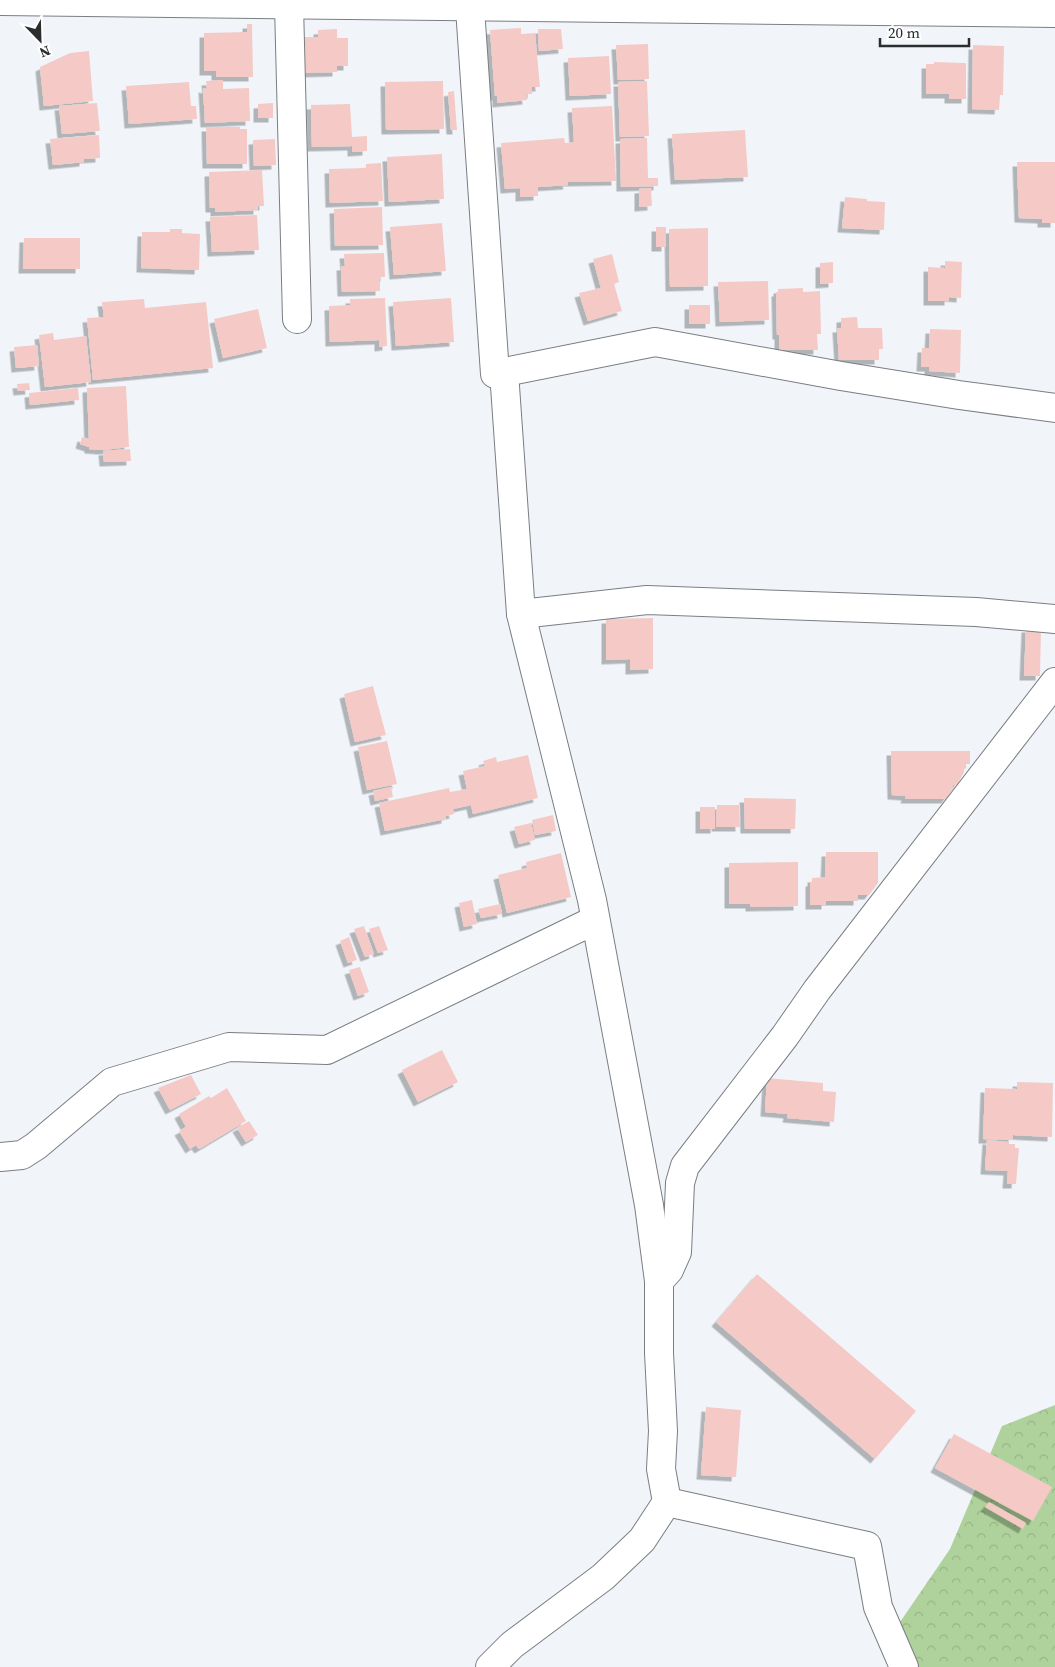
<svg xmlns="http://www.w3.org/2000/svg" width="1055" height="1667" viewBox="0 0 1055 1667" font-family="'Source Serif 4',serif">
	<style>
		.forest { fill: url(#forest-crowns) }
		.building { fill: #f5cac6; filter: url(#shadow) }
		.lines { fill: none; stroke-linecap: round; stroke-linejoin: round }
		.minor-casing { stroke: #7a7e82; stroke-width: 30 }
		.major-casing { stroke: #7a7e82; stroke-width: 30 }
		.minor { stroke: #fff; stroke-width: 28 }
		.major { stroke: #fff; stroke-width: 28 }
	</style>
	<defs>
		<pattern id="forest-crowns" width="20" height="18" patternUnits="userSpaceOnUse" patternTransform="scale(1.25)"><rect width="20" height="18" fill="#afd29c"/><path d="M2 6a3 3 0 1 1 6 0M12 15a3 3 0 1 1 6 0" fill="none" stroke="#97b487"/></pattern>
		<filter id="shadow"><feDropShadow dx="-4.5" dy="4.5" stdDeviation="0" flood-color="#0004"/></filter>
	</defs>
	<rect width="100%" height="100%" fill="#f1f5fa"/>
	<path class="forest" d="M 1055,1405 L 1055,1667 L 893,1667 L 898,1625 L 950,1549 L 1002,1426 Z"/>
	<g class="building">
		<path d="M 247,24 L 252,24 L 253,77 L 216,77 L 216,71 L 204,71 L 204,33 L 247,32 Z"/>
		<path d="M 521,28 L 521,34 L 535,33 L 540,87 L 532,87 L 532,94 L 526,94 L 527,100 L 497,103 L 497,96 L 495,96 L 490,30 Z"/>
		<path d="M 337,29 L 337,38 L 348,38 L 348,66 L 337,66 L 337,72 L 305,73 L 304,37 L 318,37 L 318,30 Z"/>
		<path d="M 538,29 L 561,29 L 563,49 L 539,51 Z"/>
		<path d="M 648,44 L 649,79 L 618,80 L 616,45 Z"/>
		<path d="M 973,45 L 1004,46 L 1003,95 L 1000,95 L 999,110 L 972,109 Z"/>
		<path d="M 89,51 L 93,101 L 44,106 L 40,67 L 70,53 Z"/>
		<path d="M 609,56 L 611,94 L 570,96 L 568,58 Z"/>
		<path d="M 934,62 L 966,63 L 966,99 L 949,99 L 949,94 L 926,94 L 926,64 L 934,64 Z"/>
		<path d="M 223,80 L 223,89 L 249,88 L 250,121 L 205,123 L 203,88 L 207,89 L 206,81 Z"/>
		<path d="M 443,81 L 444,129 L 386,130 L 385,82 Z"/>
		<path d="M 647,81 L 649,136 L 620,137 L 618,82 Z"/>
		<path d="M 189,82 L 191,106 L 196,106 L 197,119 L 129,124 L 126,86 Z"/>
		<path d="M 454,91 L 457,130 L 451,130 L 448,92 Z"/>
		<path d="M 97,103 L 100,131 L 62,134 L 59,106 Z"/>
		<path d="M 273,103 L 273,118 L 258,118 L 258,104 Z"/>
		<path d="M 350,104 L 352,137 L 367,136 L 367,151 L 352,152 L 352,146 L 312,147 L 311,105 Z"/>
		<path d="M 612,106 L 616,181 L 567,182 L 568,185 L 538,187 L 538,196 L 520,197 L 520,188 L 505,189 L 501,143 L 564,138 L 565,143 L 574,142 L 572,108 Z"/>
		<path d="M 206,127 L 240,127 L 240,129 L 247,129 L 247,164 L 207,164 Z"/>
		<path d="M 745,130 L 748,177 L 675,180 L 672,134 Z"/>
		<path d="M 99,135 L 100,158 L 84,159 L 84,162 L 53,165 L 50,139 Z"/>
		<path d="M 647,138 L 648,178 L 658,178 L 658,186 L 621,187 L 620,139 Z"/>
		<path d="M 275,139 L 276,165 L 254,166 L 253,140 Z"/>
		<path d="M 442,154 L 444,199 L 389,202 L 387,157 Z"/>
		<path d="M 1017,162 L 1055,162 L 1055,223 L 1042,223 L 1042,219 L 1019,218 Z"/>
		<path d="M 381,163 L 383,201 L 330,203 L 329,169 L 366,168 L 366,164 Z"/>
		<path d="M 262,170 L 264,206 L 258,206 L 258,210 L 215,212 L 215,208 L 210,208 L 209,172 Z"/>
		<path d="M 651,188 L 652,206 L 639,207 L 639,189 Z"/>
		<path d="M 845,197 L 867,199 L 867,201 L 885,202 L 884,230 L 842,228 Z"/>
		<path d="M 382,207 L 383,245 L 335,246 L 334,209 Z"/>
		<path d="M 257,215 L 259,250 L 212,252 L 210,217 Z"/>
		<path d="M 442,223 L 446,271 L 394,275 L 390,227 Z"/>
		<rect x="656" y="227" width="10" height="20"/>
		<path d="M 708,228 L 708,286 L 670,287 L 669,229 Z"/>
		<path d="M 170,229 L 182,229 L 182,233 L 200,234 L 199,270 L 141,268 L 142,232 L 170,232 Z"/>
		<path d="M 24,238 L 80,238 L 80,269 L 23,269 Z"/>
		<path d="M 384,253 L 385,277 L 380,277 L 380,291 L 342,292 L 341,266 L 345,266 L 344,254 Z"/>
		<path d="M 612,254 L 619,282 L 614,284 L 622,311 L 588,321 L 579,293 L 601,288 L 593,259 Z"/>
		<path d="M 945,261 L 962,262 L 961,298 L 949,297 L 949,301 L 928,301 L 928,267 L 945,268 Z"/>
		<path d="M 833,262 L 833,283 L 820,284 L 820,263 Z"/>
		<path d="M 768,281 L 769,320 L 720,322 L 718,282 Z"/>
		<path d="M 803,288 L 803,292 L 820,291 L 821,334 L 817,334 L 818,350 L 779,350 L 779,335 L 777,335 L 776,292 L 778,292 L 778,289 Z"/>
		<path d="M 385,298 L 387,346 L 379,347 L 379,340 L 330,342 L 329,306 L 350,305 L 350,299 Z"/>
		<path d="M 451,298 L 454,342 L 396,346 L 393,302 Z"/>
		<path d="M 144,299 L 145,308 L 206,302 L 213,368 L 93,380 L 87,318 L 104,317 L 102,302 Z"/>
		<rect x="689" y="305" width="21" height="19"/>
		<path d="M 258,309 L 267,348 L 223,358 L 214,319 Z"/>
		<path d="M 857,317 L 858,328 L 882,328 L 883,349 L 879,349 L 879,360 L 839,360 L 837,328 L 841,328 L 841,318 Z"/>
		<path d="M 930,329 L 961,330 L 960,373 L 929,371 L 929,367 L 921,367 L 922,348 L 929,348 Z"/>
		<path d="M 53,333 L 54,340 L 86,336 L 91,382 L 45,387 L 39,335 Z"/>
		<path d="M 37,345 L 39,366 L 16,368 L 14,347 Z"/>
		<path d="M 29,383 L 30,390 L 18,391 L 17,384 Z"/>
		<path d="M 126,386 L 129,447 L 103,450 L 89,449 L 89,447 L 80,444 L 82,437 L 89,439 L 87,388 Z"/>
		<path d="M 78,388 L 79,400 L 30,405 L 29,393 Z"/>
		<path d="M 130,449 L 131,461 L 104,462 L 103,451 Z"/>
		<path d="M 653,618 L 653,669 L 630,670 L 630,659 L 606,660 L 606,619 Z"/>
		<path d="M 1026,628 L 1041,628 L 1040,676 L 1024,676 Z"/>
		<path d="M 373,686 L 386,735 L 355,742 L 344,694 Z"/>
		<path d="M 387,741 L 397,784 L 367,790 L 358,747 Z"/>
		<path d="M 891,751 L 970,751 L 970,764 L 965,764 L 964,772 L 957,785 L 953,785 L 952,790 L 946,799 L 905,799 L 906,796 L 892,795 Z"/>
		<path d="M 528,755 L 538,798 L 473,814 L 471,805 L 453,809 L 454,814 L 446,816 L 446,819 L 385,831 L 379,803 L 449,788 L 450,792 L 467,789 L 463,771 L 485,766 L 483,761 L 496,757 L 497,762 Z"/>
		<path d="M 391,787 L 393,797 L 375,801 L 373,791 Z"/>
		<path d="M 744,798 L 796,799 L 795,829 L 745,829 Z"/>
		<path d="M 717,805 L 739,805 L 740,827 L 716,827 Z"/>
		<rect x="700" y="807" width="15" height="22"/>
		<path d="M 553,815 L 556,831 L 535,835 L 532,820 Z"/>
		<path d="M 531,823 L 535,840 L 519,844 L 514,827 Z"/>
		<path d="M 826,852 L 878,852 L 878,883 L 869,895 L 858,895 L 858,901 L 826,901 L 826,905 L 810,905 L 810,882 L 812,882 L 812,878 L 825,877 Z"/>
		<path d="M 561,853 L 571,897 L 507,913 L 498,875 L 527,868 L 526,862 Z"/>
		<path d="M 798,862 L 798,906 L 750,907 L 750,904 L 729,904 L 729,863 Z"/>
		<path d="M 472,900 L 477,924 L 464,927 L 459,903 Z"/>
		<path d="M 500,904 L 502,914 L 481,918 L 478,909 Z"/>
		<path d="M 364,926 L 374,954 L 365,957 L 354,929 Z"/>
		<path d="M 379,926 L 388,950 L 378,953 L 369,929 Z"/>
		<path d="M 349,937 L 357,960 L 348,963 L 340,941 Z"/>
		<path d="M 360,967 L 369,992 L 358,996 L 349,970 Z"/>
		<path d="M 442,1050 L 458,1082 L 418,1102 L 402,1070 Z"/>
		<path d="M 191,1075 L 201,1094 L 170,1110 L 158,1088 Z"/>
		<path d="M 767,1078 L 823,1083 L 823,1091 L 836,1092 L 834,1122 L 787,1118 L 788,1114 L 765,1112 Z"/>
		<path d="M 1017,1082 L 1053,1083 L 1052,1137 L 1013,1135 L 1013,1140 L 983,1139 L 985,1088 L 1017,1089 Z"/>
		<path d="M 227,1088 L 246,1121 L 199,1149 L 196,1145 L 190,1149 L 179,1131 L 186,1127 L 179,1114 L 209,1096 L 211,1098 Z"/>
		<path d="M 249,1121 L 258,1135 L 246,1142 L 237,1128 Z"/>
		<path d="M 987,1140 L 1008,1142 L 1008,1144 L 1015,1144 L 1015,1148 L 1019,1148 L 1016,1184 L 1007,1184 L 1008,1171 L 985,1170 Z"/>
		<path d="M 757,1274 L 916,1411 L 875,1459 L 716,1322 Z"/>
		<path d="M 706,1407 L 741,1410 L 736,1477 L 701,1475 Z"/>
		<path d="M 954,1434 L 1052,1487 L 1033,1521 L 935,1468 Z"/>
		<path d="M 989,1502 L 1026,1523 L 1023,1529 L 985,1507 Z"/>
	</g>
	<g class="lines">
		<defs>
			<g id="minor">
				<path d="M 289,5 L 297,319"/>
				<path d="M 470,8 L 495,374 L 655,342 L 841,376 L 959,395 L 1055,408"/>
				<path d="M 521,614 L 647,600 L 976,612 L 1055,619"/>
				<path d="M 0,1157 L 22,1155 L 36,1146 L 112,1082 L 229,1047 L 327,1050 L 595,920"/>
				<path d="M 659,1281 L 669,1270 L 677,1252 L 680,1183 L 685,1166 L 785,1036 L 817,990 L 1055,682"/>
				<path d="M 667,1502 L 867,1546 L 878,1607 L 904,1667"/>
				<path d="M 490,1667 L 512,1645 L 603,1577 L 642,1540 L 667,1502 L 661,1469 L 663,1431 L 659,1353 L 659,1281 L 649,1205 L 592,900 L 521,614 L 504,372"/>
			</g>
			<path id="major" d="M 0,1 L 1055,13"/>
		</defs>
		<use href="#minor" class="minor-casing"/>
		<use href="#major" class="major-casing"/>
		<use href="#minor" class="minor"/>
		<use href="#major" class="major"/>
	</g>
	<g transform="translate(40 40) rotate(157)" stroke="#ffffff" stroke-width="4" paint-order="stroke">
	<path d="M0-4L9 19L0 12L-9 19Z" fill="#2a2c2e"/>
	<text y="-8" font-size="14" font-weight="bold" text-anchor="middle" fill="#2a2c2e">N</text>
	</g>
	<path d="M880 38v8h89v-8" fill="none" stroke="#2a2c2e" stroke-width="2.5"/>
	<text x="888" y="38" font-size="15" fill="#2a2c2e" stroke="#ffffff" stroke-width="4" paint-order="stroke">20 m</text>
</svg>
